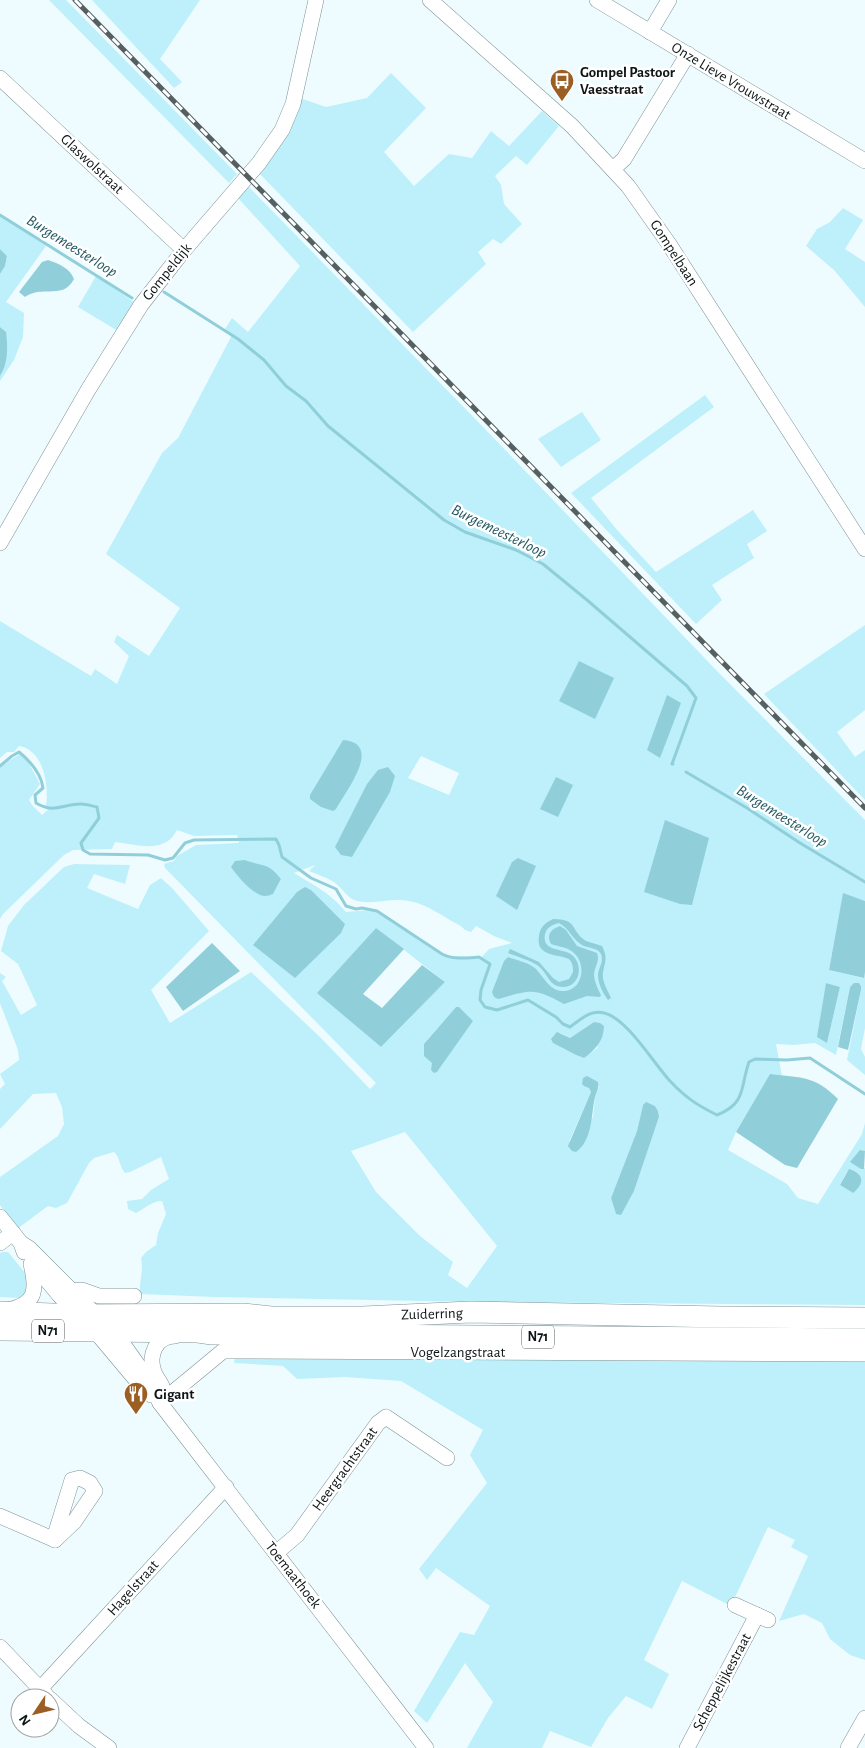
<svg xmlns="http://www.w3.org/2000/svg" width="865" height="1748" viewBox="0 0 865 1748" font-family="'Alegreya Sans',sans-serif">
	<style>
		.green { fill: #bdf0fa; fill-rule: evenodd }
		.water { fill: #90cfda }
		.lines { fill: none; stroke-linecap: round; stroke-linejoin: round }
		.stream { stroke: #90cfda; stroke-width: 3 }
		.minor-casing { stroke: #7e9296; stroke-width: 16 }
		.highway-casing { stroke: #7e9296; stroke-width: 22 }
		.minor { stroke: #fff; stroke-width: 15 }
		.highway { stroke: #fff; stroke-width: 21 }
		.rail-casing { stroke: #566061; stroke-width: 5 }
		.rail { stroke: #fff; stroke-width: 3; stroke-dasharray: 9; stroke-linecap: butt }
		.labels { text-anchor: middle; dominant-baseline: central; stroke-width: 5; stroke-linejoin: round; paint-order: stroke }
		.shield { fill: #fff; stroke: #565b5c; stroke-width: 1 }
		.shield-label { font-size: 14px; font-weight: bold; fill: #0d1516 }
		.poi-label { font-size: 15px; font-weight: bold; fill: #0d1516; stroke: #fff; text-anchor: start }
		.street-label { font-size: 15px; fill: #0d1516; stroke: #fff }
		.water-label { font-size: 16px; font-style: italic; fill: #235861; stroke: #fff }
	</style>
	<rect width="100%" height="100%" fill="#effcff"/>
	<g class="green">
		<path d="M 49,0 L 66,0 L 237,174 L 229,183 Z"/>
		<path d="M 92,0 L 200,0 L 160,59 L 182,82 L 174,88 Z"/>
		<path d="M 391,73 L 426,108 L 384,152 L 414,186 L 449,154 L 472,158 L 491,131 L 509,146 L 542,111 L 559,126 L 527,165 L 516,156 L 495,176 L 501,185 L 504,204 L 522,224 L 501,244 L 493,239 L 478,252 L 486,264 L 413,332 L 259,173 L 300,98 L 326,107 L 367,98 Z"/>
		<path d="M 248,186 L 485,429 L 718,672 L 865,820 L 865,901 L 843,894 L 829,970 L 863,978 L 865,972 L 865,1028 L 861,1049 L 865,1057 L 865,1075 L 847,1060 L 861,990 L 861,986 L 859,983 L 855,983 L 850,987 L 836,1055 L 815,1043 L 794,1045 L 776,1044 L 782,1076 L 770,1075 L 736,1132 L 728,1150 L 787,1184 L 798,1198 L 818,1204 L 862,1134 L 865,1123 L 865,1151 L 860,1150 L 861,1169 L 865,1168 L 865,1305 L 476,1302 L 215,1297 L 140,1294 C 139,1281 144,1270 141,1258 L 146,1252 L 156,1245 L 158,1233 L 166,1214 L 162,1201 C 152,1201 144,1209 136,1213 L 128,1209 L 127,1201 L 142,1199 L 151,1190 L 169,1179 L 161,1157 L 130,1172 L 125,1173 C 119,1166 120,1157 114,1152 L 94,1158 L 89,1163 L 67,1203 L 56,1208 L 48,1206 L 17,1229 L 0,1205 L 0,1177 L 58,1136 L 64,1124 L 62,1107 L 56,1093 L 33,1094 L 0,1129 L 0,1089 L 5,1084 L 0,1074 L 19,1060 L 18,1050 L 0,1003 L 0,973 L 6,977 L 2,981 L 21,1015 L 37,1005 L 18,964 L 1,951 L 8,926 L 24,905 L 64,867 L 74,864 L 130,865 L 125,884 L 94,874 L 87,888 L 138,909 L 150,885 L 161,878 L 173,889 L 209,931 L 151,990 L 170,1023 L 251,972 L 321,1038 L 370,1089 L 376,1083 L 165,868 L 164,864 L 174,861 L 177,856 L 196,845 L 239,843 L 237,835 L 194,836 L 177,830 C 165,854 138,845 115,842 L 112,849 L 73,850 L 64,855 L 3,914 L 0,919 L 0,767 L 21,753 L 24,754 L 40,784 L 29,800 L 32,805 L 42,815 L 48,810 L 46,806 C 49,786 44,750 19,746 L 14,752 L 7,752 L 0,758 L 0,621 L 91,676 L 95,669 L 117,684 L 129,656 L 114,642 L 117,635 L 149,656 L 180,608 L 106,554 L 162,453 L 178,438 L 231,337 L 225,329 L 232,318 L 248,332 L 300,266 L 238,198 ZM 421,756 L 459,773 L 449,795 L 408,778 ZM 245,860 L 281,879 L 273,894 ZM 315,865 L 309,871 C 317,874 327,878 334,882 C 341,887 348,898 354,900 C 372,906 391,897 409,901 C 427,904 445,918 461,926 L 465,930 L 471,932 L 476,926 L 494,936 L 512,943 L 489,949 L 480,959 C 466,955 452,958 438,953 L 379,912 L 369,910 L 346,912 C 329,892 315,886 294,873 ZM 376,928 L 445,982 L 381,1047 L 318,993 ZM 826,983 L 840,987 L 827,1043 ZM 456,1007 L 459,1007 L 472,1022 L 437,1072 L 432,1067 L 432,1063 L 424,1044 ZM 594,1022 L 604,1031 L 597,1048 L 584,1058 L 576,1055 L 553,1043 L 560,1033 L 570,1038 ZM 599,1086 L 595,1098 L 593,1117 L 569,1142 L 591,1092 L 589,1088 ZM 643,1105 L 655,1106 L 658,1111 L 659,1117 L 634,1191 L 621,1214 L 616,1214 L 611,1198 L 637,1131 ZM 405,1132 L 497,1246 L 467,1288 L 448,1275 L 453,1262 L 420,1236 L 376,1192 L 351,1151 ZM 847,1172 L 853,1193 L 840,1185 Z"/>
		<path d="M 843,208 L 863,220 L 845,249 L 865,262 L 865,307 L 834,270 L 806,246 L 817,229 L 830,222 Z"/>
		<path d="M 0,214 L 46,246 L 6,302 L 24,313 L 23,337 L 19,347 L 14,360 L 0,381 L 0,376 L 3,371 L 6,332 L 0,327 L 0,274 L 5,266 L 7,256 L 0,249 Z"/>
		<path d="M 96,276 L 134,302 L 118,331 L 78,307 Z"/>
		<path d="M 705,395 L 714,407 L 591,498 L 618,531 L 656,572 L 753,510 L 767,531 L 747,544 L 754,558 L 712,585 L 722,600 L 696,624 L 571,493 Z"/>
		<path d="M 582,412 L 601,440 L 561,467 L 538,439 Z"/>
		<path d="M 865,625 L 865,710 L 837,732 L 855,757 L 865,750 L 865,800 L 764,694 Z"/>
		<path d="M 2,1252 L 8,1252 L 26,1274 L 31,1287 L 21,1298 L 0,1297 L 0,1253 Z"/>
		<path d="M 235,1356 L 865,1358 L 865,1660 L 850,1655 L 830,1639 L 822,1623 L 804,1614 L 779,1621 L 808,1556 L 791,1547 L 795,1540 L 768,1527 L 731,1606 L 682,1581 L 644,1660 L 669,1674 L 652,1709 L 626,1696 L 608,1718 L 591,1747 L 550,1731 L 542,1748 L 467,1748 L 493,1702 L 465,1663 L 427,1723 L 414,1711 L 460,1632 L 474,1635 L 490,1606 L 436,1568 L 427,1580 L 419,1569 L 487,1483 L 470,1455 L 483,1430 L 401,1381 L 345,1377 L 297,1379 L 283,1366 L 234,1363 Z"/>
	</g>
	<g class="water">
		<path d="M 0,249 L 7,256 L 5,266 L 0,274 Z"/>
		<path d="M 48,260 C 59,264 70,268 74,279 C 62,301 43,284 25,297 L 19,292 L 42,262 Z"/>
		<path d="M 0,327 L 6,332 C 8,347 8,364 0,376 Z"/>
		<path d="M 579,661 L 614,678 L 595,719 L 559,701 Z"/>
		<path d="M 667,695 L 681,703 L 660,758 L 647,750 Z"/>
		<path d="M 343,740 C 384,743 346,791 336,809 L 333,811 L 321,807 L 310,799 L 310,795 Z"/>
		<path d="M 388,767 L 395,776 L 390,792 L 352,857 L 341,855 L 335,847 L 367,784 L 378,770 Z"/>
		<path d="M 556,777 L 573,785 L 558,817 L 540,809 Z"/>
		<path d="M 665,820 L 709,838 L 692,905 L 680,904 L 644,892 Z"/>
		<path d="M 518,858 L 536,866 L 517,910 L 496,896 L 512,862 Z"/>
		<path d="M 245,860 C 263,867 268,862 281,879 L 273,894 C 270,895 268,896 265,896 C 254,896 237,876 231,867 L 235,861 Z"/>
		<path d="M 305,887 L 311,890 L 345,924 L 341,933 L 295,978 L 253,945 L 297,892 Z"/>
		<path d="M 843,893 L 865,901 L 865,972 L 864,978 L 829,970 Z"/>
		<path d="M 553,919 C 579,919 570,931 586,941 C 591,943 597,944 602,946 C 610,961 602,965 603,978 C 604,985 608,991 611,998 L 608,1000 C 603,993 598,984 598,975 C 598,970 602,964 602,959 C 602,947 589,949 582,945 C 572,939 569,928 559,923 C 552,925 547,927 545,934 C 541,952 564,948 572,955 C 584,965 580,987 563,987 C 548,987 548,972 537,965 C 529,960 518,957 508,953 L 510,949 L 539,962 L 553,978 L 559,982 L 569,979 L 573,972 C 573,968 573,964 570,960 C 562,953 535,959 539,936 C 540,927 545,923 553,919 Z"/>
		<path d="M 560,926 L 566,930 L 577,946 L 597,953 C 600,961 595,966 594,974 C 594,981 598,989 601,995 L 600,997 L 587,996 L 564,1004 C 533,987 531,990 498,999 L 494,997 L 492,992 L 504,961 L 508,957 C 516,960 530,963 536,969 C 543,976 550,991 562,991 C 582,992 587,966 575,954 C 569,947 559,947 551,944 C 546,935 551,929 560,926 Z"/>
		<path d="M 376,928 L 404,949 L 363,994 L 382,1008 L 422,965 L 445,982 L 381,1047 L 317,993 Z"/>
		<path d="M 212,943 L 240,971 L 183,1011 L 166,987 Z"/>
		<path d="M 826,983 L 840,987 L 827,1043 L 817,1037 Z"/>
		<path d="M 854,983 L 859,983 L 861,986 L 861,990 L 848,1050 L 838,1047 L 850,987 Z"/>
		<path d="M 456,1007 L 459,1007 L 473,1021 L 437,1072 L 434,1073 L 431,1070 L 432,1063 L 424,1056 L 424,1044 Z"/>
		<path d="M 594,1022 L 600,1023 L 604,1026 C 604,1041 595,1050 584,1058 L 576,1055 L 553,1043 L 551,1039 L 557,1032 L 570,1038 Z"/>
		<path d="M 770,1074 C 801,1078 814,1075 838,1099 L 797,1168 L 785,1165 L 736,1132 Z"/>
		<path d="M 587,1076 L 598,1082 C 599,1088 597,1091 595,1097 C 591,1114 593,1140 576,1152 L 572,1151 L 568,1146 L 591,1092 L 589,1088 L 584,1086 L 582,1084 L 583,1078 Z"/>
		<path d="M 646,1102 L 655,1106 L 658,1111 L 659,1117 L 634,1191 L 621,1215 L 616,1214 L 611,1198 L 637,1131 L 643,1105 Z"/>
		<path d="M 860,1150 L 865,1151 L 864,1169 L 861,1169 L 850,1162 Z"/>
		<path d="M 849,1169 C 864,1174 865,1183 853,1193 L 840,1185 Z"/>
	</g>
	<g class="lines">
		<g class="stream">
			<path d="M 0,215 L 132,298"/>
			<path d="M 164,292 L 238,339 L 264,360 L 286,386 L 306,401 L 328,426 L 444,520 L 465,532 L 516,550 L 543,564 L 587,600 L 687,686 L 696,698 L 672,764 L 673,764"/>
			<path d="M 0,766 L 12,756 L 19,752 C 30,761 41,773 43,788 L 35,795 L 36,803 C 54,814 63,804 81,804 C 86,804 92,806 97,807 L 99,818 L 81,843 L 83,850 L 90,854 L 148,855 L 165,860 L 173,858 L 185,843 L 194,840 L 276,839 L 279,845 L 282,857 L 311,878 L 336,889 L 346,906 L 356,909 L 362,908 L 377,911 L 442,954 C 454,960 466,958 479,957 L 490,964 L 481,990 L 480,1000 L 485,1007 L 497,1010 L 528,1000 L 556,1017 L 563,1024 L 570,1027 C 580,1020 591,1009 604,1013 C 627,1018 654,1064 670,1081 C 686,1098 697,1105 717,1115 C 747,1103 740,1087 749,1062 L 755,1059 L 787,1060 L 810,1058 L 865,1094"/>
			<path d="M 686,772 L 747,808 L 800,843 L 865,882"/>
		</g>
		<defs>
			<g id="minor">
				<path d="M 430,0 L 572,126 L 628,186 L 669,244 L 865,549"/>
				<path d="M 597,0 L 865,161"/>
				<path d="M 650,32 L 669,0"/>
				<path d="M 0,78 L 184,250"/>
				<path d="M 613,169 L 624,159 L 688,54"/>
				<path d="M 0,543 L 88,390 L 141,305 L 184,250 L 259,163 L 282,130 L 293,104 L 316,0"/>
				<path d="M 0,1217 L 21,1243 L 24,1252"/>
				<path d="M 0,1243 L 13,1233"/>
				<path d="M 21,1243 L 29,1248 L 118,1337 L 150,1382 L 160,1403 L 426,1748"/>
				<path d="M 40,1272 L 59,1295 L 95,1331 L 142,1387 L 151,1395"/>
				<path d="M 72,1291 L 82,1290 L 99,1296 L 134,1296"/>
				<path d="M 8,1310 C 37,1304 37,1289 31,1264"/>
				<path d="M 162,1386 C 160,1382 156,1377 154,1372 C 148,1355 156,1336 175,1336"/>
				<path d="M 160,1403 L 223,1351 L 232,1351 L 865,1354"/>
				<path d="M 80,1478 L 90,1483 L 95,1491 L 74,1522 L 55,1540 L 56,1532 L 72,1480 Z"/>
				<path d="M 0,1516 L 55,1540"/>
				<path d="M 276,1553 L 297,1535 L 378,1423 L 386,1417 L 447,1458"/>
				<path d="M 735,1605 L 768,1620"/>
				<path d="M 0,1647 L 46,1695"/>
				<path d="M 40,1689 L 226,1487"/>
				<path d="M 50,1699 L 79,1726 L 109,1748"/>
				<path d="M 687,1748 L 757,1615"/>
				<path d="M 848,1748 L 865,1718"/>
			</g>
			<g id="highway">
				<path d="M 0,1312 L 79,1315 L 243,1314 L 271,1317 L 363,1317 L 470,1312 L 721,1317 L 865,1318"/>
				<path d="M 0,1330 L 198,1332 L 212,1334 L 865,1339"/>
			</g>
		</defs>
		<use href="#minor" class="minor-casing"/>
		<use href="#highway" class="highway-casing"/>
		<use href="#minor" class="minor"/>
		<use href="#highway" class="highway"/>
		<defs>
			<path id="rail" d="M 75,0 L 865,808"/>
		</defs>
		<use href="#rail" class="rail-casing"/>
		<use href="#rail" class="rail"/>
	</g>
	<defs>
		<symbol id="bus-pin" viewBox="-11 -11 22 30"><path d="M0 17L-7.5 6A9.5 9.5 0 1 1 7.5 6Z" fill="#9b5e23" stroke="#fff"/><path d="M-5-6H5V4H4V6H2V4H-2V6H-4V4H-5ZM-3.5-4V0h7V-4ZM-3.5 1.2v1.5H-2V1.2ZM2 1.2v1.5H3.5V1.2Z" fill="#fff"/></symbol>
		<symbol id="restaurant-pin" viewBox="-11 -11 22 30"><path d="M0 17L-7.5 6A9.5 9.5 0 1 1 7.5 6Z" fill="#9b5e23" stroke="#fff"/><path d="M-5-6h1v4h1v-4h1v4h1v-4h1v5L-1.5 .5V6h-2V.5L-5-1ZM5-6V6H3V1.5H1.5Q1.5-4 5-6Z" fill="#fff"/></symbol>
	</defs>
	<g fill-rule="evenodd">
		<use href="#bus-pin" x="548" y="67" width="28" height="38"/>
		<use href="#restaurant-pin" x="122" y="1380" width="28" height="38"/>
	</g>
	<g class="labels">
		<g class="shield">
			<rect x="32" y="1319.5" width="32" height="23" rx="4"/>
			<rect x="522" y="1325.5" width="32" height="23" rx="4"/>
		</g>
		<g class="shield-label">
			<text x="48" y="1331">N71</text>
			<text x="538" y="1337">N71</text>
		</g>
		<g class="poi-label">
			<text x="580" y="72">Gompel Pastoor<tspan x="580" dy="17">Vaesstraat</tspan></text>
			<text x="154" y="1394">Gigant</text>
		</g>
		<g class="street-label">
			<text transform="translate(731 81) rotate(31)">Onze Lieve Vrouwstraat</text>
			<text transform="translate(92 164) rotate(43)">Glaswolstraat</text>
			<text transform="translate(674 253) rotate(57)">Gompelbaan</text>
			<text transform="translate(167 272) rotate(-51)">Gompeldijk</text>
			<text transform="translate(432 1314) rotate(-2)">Zuiderring</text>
			<text x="458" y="1352">Vogelzangstraat</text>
			<text transform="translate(345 1469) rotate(-54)">Heergrachtstraat</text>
			<text transform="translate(293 1575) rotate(52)">Toemaathoek</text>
			<text transform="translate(133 1588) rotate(-48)">Hagelstraat</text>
			<text transform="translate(722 1682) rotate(-62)">Scheppelijkestraat</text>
		</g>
		<g class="water-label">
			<text transform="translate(72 246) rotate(32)">Burgemeesterloop</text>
			<text transform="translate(499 531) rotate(26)">Burgemeesterloop</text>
			<text transform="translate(782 816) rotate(32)">Burgemeesterloop</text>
		</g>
	</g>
	<g transform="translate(35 1713) rotate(235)"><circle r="24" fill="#ffffff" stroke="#9ea1a2"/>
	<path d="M0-4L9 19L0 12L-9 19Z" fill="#9b5e23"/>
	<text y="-8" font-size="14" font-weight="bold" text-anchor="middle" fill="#0d1516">N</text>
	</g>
</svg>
